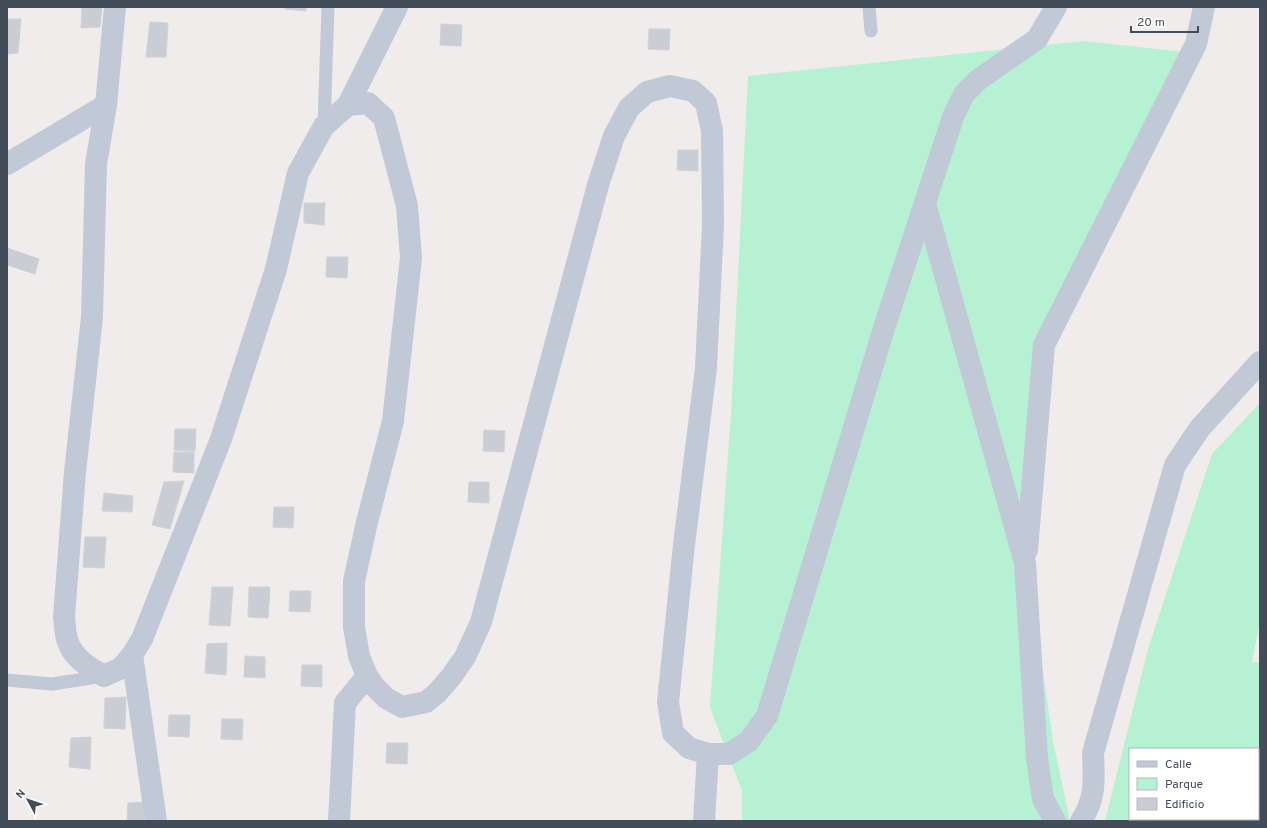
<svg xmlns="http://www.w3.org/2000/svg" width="1267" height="828" viewBox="0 0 1267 828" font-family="Overpass,sans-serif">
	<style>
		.green { fill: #b5f1d2; fill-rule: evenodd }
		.building { fill: #cacdd4; stroke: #cfd1d8 }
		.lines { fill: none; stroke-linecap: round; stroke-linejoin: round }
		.lane { stroke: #c0c9d5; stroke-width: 13 }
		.street { stroke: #c0c9d5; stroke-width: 22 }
	</style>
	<rect width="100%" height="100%" fill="#efeceb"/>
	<g class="green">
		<path d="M 1083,41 L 1194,53 L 1044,328 L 1024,545 L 1053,741 L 1070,821 L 742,821 L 742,791 L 710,707 L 731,414 L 748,76 Z"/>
		<path d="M 1260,403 L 1260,621 L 1252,662 L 1260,663 L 1260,821 L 1105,821 L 1148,649 L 1212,454 ZM 1130,749 L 1258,749 L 1258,819 L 1130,819 Z"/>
	</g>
	<g class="building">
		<path d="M 82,7 L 102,7 L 100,27 L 81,28 Z"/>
		<path d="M 285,7 L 306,7 L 306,11 L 285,9 Z"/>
		<path d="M 7,19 L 21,19 L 18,53 L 7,54 Z"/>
		<path d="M 150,22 L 168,23 L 166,57 L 146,57 Z"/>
		<path d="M 441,24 L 462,25 L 461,46 L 440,45 Z"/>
		<path d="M 649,29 L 670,29 L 669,50 L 648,49 Z"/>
		<path d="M 678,150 L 698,150 L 698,171 L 677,170 Z"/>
		<path d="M 304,203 L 325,203 L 324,225 L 304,223 Z"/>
		<path d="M 7,248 L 39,259 L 35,274 L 7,265 Z"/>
		<path d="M 327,257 L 348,257 L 347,278 L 326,277 Z"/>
		<path d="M 175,429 L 196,429 L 195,451 L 174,450 Z"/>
		<path d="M 484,430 L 505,431 L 504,452 L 483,451 Z"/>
		<path d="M 174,452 L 194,452 L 194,473 L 173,472 Z"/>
		<path d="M 184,481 L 170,529 L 152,525 L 164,482 Z"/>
		<path d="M 469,482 L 489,482 L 489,503 L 468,502 Z"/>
		<path d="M 104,493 L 133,496 L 132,512 L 102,511 Z"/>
		<path d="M 274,507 L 294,507 L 293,528 L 273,527 Z"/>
		<path d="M 85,537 L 106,537 L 104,568 L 83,567 Z"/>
		<path d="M 212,587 L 233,587 L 230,626 L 209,625 Z"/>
		<path d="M 249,587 L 270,587 L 268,618 L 248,617 Z"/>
		<path d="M 290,591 L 311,591 L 310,612 L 289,611 Z"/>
		<path d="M 227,643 L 226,675 L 205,673 L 207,644 Z"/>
		<path d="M 245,656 L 265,657 L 265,678 L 244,677 Z"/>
		<path d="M 302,665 L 322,665 L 322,687 L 301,686 Z"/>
		<path d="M 126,697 L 125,729 L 104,728 L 105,698 Z"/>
		<path d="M 169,715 L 190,715 L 189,737 L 168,736 Z"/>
		<path d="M 222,719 L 243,719 L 242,740 L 221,739 Z"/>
		<path d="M 91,737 L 90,769 L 69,767 L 71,738 Z"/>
		<path d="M 387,743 L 408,743 L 407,764 L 386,763 Z"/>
		<path d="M 145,802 L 144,821 L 127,821 L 128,803 Z"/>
	</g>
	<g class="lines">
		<g class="lane">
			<path d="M 869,7 L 871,31"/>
			<path d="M 324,126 L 328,7"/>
			<path d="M 7,680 L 52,684 L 104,676"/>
		</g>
		<g class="street">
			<path d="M 115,7 L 106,105 L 96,164 L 92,317 L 75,472 L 64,617 C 65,624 65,632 67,639 C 72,658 89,667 104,676 L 121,668 L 132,655 L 142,639 L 221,439 L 276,269 L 298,173 L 324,126 L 348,105 L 368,103 L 384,118 L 407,206 L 411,258 L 393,421 L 367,522 L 354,581 L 354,627 L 359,656 L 367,676 L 374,686 L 386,698 L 402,707 L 426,702 L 437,693 L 451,677 L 465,657 L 481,622 L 598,185 L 614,136 L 629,108 L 647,92 L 670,86 L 693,91 L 706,103 L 712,131 L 713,225 L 706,368 L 684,545 L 668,702 L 673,733 L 689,748 L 708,754 L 729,754 L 749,741 L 767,716 L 884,328 L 953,117 L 964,94 L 978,80 L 1037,39 L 1056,7"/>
			<path d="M 348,105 L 397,7"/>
			<path d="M 7,164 L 106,105"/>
			<path d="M 925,203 L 1025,563 L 1037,758 L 1043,799 L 1055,821"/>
			<path d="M 1027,550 L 1044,345 L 1196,44 L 1204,7"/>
			<path d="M 132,655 L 156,821"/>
			<path d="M 339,821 L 345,703 L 367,676"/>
			<path d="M 704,821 L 708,754"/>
			<path d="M 1081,821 C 1096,799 1094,779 1093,753 L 1175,465 L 1200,428 L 1260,362"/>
		</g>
	</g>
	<rect width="1267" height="828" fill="none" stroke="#434d5a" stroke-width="16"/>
	<rect x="1129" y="748" width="130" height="72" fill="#ffffff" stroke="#b4b8bd"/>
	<rect x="1137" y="761" width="20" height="6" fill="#c0c9d5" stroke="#b4b8bd"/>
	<text x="1165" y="768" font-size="12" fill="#434d5a">Calle</text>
	<rect x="1137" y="778" width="20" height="12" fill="#b5f1d2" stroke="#b4b8bd"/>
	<text x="1165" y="788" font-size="12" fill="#434d5a">Parque</text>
	<rect x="1137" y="798" width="20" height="12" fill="#cacdd4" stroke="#b4b8bd"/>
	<text x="1165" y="808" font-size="12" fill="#434d5a">Edificio</text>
	<g transform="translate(28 800) rotate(310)" stroke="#ffffff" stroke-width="3" paint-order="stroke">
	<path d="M0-3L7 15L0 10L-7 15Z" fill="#434d5a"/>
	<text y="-6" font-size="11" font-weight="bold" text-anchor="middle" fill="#434d5a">N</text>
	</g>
	<path d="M1131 26v6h67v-6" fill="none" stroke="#434d5a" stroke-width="2"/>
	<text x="1137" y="26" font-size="12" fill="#434d5a" stroke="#ffffff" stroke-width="3" paint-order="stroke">20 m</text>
</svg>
